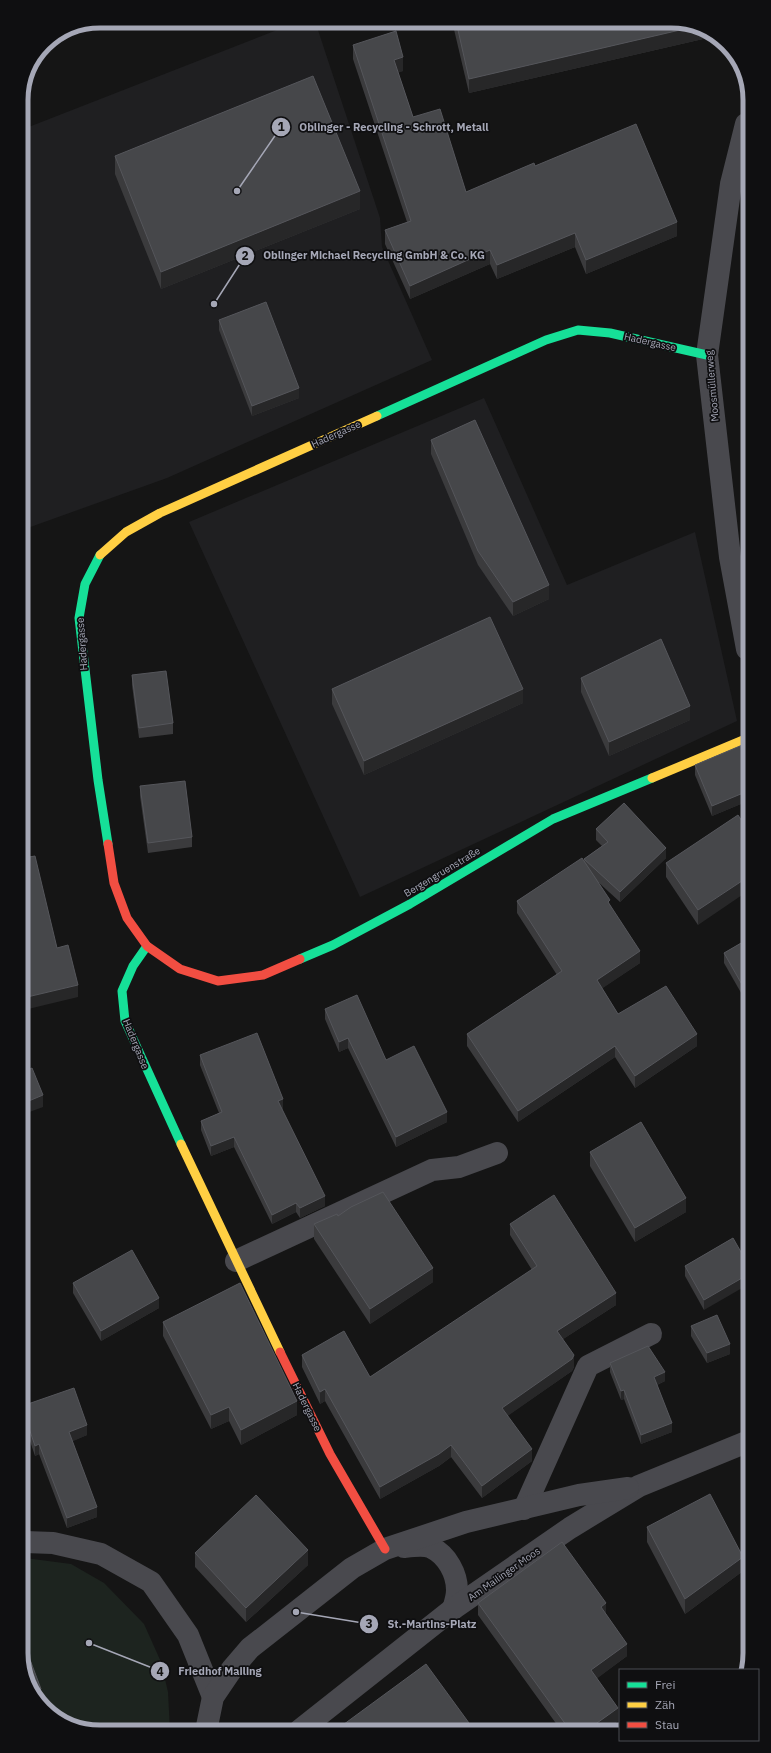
<svg xmlns="http://www.w3.org/2000/svg" width="771" height="1753" viewBox="0 0 771 1753" font-family="'IBM Plex Sans',sans-serif">
	<style>
		.built { fill: #1f1f21 }
		.green { fill: #1d241f }
		.lines { fill: none; stroke-linecap: round; stroke-linejoin: round }
		.street { stroke: #49494e; stroke-width: 22 }
		.fast { stroke: #16e098; stroke-width: 9 }
		.slow { stroke: #ffcf43; stroke-width: 9 }
		.jam { stroke: #f24e42; stroke-width: 9 }
		.wall { fill: #3b3b3d }
		.shaded-wall { fill: #272728 }
		.building { fill: #46474a; stroke: #55565b }
		.labels { text-anchor: middle; dominant-baseline: central; stroke-width: 3.5; stroke-linejoin: round; paint-order: stroke }
		.street-label { font-size: 10px; fill: #a5a7b6; stroke: #0f0f11 }
		.rim { fill: none; stroke: #a5a7b6; stroke-width: 5 }
		.leader { fill: none; stroke: #a5a7b6; stroke-width: 1.5 }
		.callout-dot { fill: #a5a7b6; stroke: #0f0f11; stroke-width: 1.5 }
		.mark-label { font-size: 12px; text-anchor: middle; font-weight: bold; fill: #111 }
		.callout-label { font-size: 11px; text-anchor: middle; font-weight: bold; fill: #a5a7b6; stroke: #0f0f11; stroke-width: 3.5; stroke-linejoin: round; paint-order: stroke }
	</style>
	<rect width="100%" height="100%" fill="#151515"/>
	<g class="built">
		<path d="M 300,21 L 315,21 L 380,218 L 382,247 L 432,360 L 167,478 L 22,530 L 21,130 Z"/>
		<path d="M 484,398 L 567,585 L 695,532 L 737,721 L 360,897 L 189,522 Z"/>
	</g>
	<path class="green" d="M 25,1558 L 71,1564 L 104,1583 L 144,1624 L 161,1662 L 168,1692 L 170,1731 L 94,1732 L 52,1716 L 25,1679 Z"/>
	<g class="lines">
		<g class="street">
			<path d="M 746,124 L 731,184 L 707,355 L 730,557 L 747,649"/>
			<path d="M 236,1261 L 432,1170 L 459,1167 L 497,1153"/>
			<path d="M 524,1509 L 588,1366 L 651,1334"/>
			<path d="M 25,1542 L 53,1543 L 101,1554 L 151,1582 L 188,1635 L 213,1697"/>
			<path d="M 404,1547 C 412,1546 425,1544 432,1548 C 447,1555 457,1574 457,1590 C 457,1596 455,1603 453,1609"/>
			<path d="M 300,1730 L 453,1609 L 570,1528 L 639,1486 L 749,1441"/>
			<path d="M 206,1731 L 213,1697 L 232,1669 L 250,1648 L 352,1568 L 385,1549 L 466,1522 L 579,1495 L 628,1488"/>
		</g>
		<g class="fast">
			<path d="M 377,416 L 546,340 L 578,330 L 610,333 L 707,355"/>
			<path d="M 100,555 L 85,584 L 79,618 L 98,780 L 108,844"/>
			<path d="M 147,946 L 133,966 L 122,991 L 125,1021 L 181,1144"/>
			<path d="M 300,959 L 333,945 L 410,904 L 553,819 L 652,778"/>
		</g>
		<g class="slow">
			<path d="M 100,555 L 126,532 L 160,513 L 377,416"/>
			<path d="M 652,778 L 748,738"/>
			<path d="M 181,1144 L 280,1352"/>
		</g>
		<g class="jam">
			<path d="M 108,844 L 114,883 L 127,918 L 147,946 L 180,969 L 218,981 L 263,975 L 300,959"/>
			<path d="M 280,1352 L 330,1454 L 385,1549"/>
		</g>
	</g>
	<g class="wall">
		<path d="M 452,21 L 677,21 L 716,36 L 469,93 Z"/>
		<path d="M 353,45 L 403,71 L 398,72 L 413,117 L 466,192 L 535,166 L 677,236 L 586,274 L 575,247 L 497,279 L 490,264 L 410,299 L 385,244 L 385,230 L 407,222 L 353,59 Z"/>
		<path d="M 115,156 L 360,209 L 161,289 L 115,174 Z"/>
		<path d="M 219,320 L 299,398 L 252,416 L 219,330 Z"/>
		<path d="M 431,440 L 549,599 L 513,616 L 478,565 L 431,454 Z"/>
		<path d="M 132,675 L 173,723 L 173,734 L 139,738 L 132,685 Z"/>
		<path d="M 581,678 L 690,720 L 609,756 L 581,692 Z"/>
		<path d="M 332,689 L 523,703 L 364,775 L 332,704 Z"/>
		<path d="M 747,743 L 748,801 L 712,816 L 695,775 L 695,765 Z"/>
		<path d="M 140,786 L 192,837 L 192,847 L 148,853 L 140,796 Z"/>
		<path d="M 596,829 L 666,858 L 620,902 L 598,882 L 640,963 L 602,988 L 618,1014 L 697,1046 L 635,1088 L 615,1057 L 518,1122 L 467,1046 L 467,1034 L 557,975 L 517,913 L 517,901 L 584,860 L 584,859 L 602,846 L 596,840 Z"/>
		<path d="M 748,830 L 698,925 L 666,877 L 666,863 Z"/>
		<path d="M 748,939 L 748,1005 L 724,963 L 724,953 Z"/>
		<path d="M 325,1009 L 386,1060 L 447,1122 L 396,1147 L 348,1048 L 339,1052 L 325,1019 Z"/>
		<path d="M 748,1052 L 748,1073 L 745,1068 L 745,1054 Z"/>
		<path d="M 200,1055 L 283,1109 L 282,1109 L 325,1206 L 300,1218 L 296,1212 L 272,1224 L 234,1147 L 211,1156 L 201,1130 L 201,1121 L 219,1113 L 200,1065 Z"/>
		<path d="M 590,1152 L 686,1212 L 635,1242 L 590,1166 Z"/>
		<path d="M 338,1216 L 433,1282 L 370,1324 L 314,1239 L 314,1224 Z"/>
		<path d="M 510,1224 L 616,1305 L 563,1339 L 574,1367 L 572,1371 L 507,1416 L 532,1461 L 482,1498 L 451,1457 L 439,1466 L 380,1499 L 325,1401 L 320,1404 L 302,1367 L 302,1355 L 370,1377 L 532,1270 L 510,1235 Z"/>
		<path d="M 733,1238 L 704,1310 L 685,1276 L 685,1266 Z"/>
		<path d="M 73,1283 L 159,1308 L 101,1341 L 73,1293 Z"/>
		<path d="M 163,1322 L 297,1415 L 241,1445 L 229,1421 L 211,1429 L 163,1336 Z"/>
		<path d="M 691,1326 L 730,1354 L 707,1363 L 691,1336 Z"/>
		<path d="M 610,1363 L 665,1381 L 657,1385 L 672,1432 L 641,1444 L 624,1399 L 621,1400 L 610,1372 Z"/>
		<path d="M 25,1405 L 87,1435 L 72,1441 L 97,1517 L 67,1528 L 39,1454 L 35,1456 L 25,1426 Z"/>
		<path d="M 647,1527 L 743,1571 L 685,1614 L 647,1542 Z"/>
		<path d="M 195,1553 L 308,1565 L 246,1622 L 195,1567 Z"/>
		<path d="M 478,1603 L 606,1614 L 627,1656 L 597,1678 L 618,1721 L 608,1728 L 560,1729 L 478,1615 Z"/>
	</g>
	<g class="shaded-wall">
		<path d="M 693,27 L 716,36 L 469,93 L 469,79 Z"/>
		<path d="M 403,57 L 403,71 L 394,74 L 394,60 Z"/>
		<path d="M 360,191 L 360,209 L 161,289 L 161,272 Z"/>
		<path d="M 677,222 L 677,236 L 586,274 L 586,260 Z"/>
		<path d="M 575,233 L 575,247 L 497,279 L 497,265 Z"/>
		<path d="M 490,250 L 490,264 L 410,299 L 410,286 Z"/>
		<path d="M 299,388 L 299,398 L 252,416 L 252,406 Z"/>
		<path d="M 549,585 L 549,599 L 513,616 L 513,602 Z"/>
		<path d="M 523,689 L 523,703 L 364,775 L 364,761 Z"/>
		<path d="M 690,706 L 690,720 L 609,756 L 609,742 Z"/>
		<path d="M 748,791 L 748,801 L 712,816 L 712,806 Z"/>
		<path d="M 666,848 L 666,858 L 620,902 L 620,892 Z"/>
		<path d="M 748,877 L 748,891 L 698,925 L 698,910 Z"/>
		<path d="M 640,951 L 640,963 L 597,992 L 597,980 Z"/>
		<path d="M 78,985 L 78,997 L 24,1010 L 23,998 Z"/>
		<path d="M 697,1034 L 697,1046 L 635,1088 L 635,1076 Z"/>
		<path d="M 348,1038 L 348,1048 L 339,1052 L 339,1042 Z"/>
		<path d="M 615,1046 L 615,1057 L 518,1122 L 518,1111 Z"/>
		<path d="M 43,1095 L 43,1107 L 24,1114 L 24,1103 Z"/>
		<path d="M 283,1099 L 283,1109 L 278,1111 L 278,1101 Z"/>
		<path d="M 447,1112 L 447,1122 L 396,1147 L 396,1137 Z"/>
		<path d="M 234,1137 L 234,1147 L 211,1156 L 211,1146 Z"/>
		<path d="M 325,1196 L 325,1206 L 300,1218 L 300,1208 Z"/>
		<path d="M 686,1198 L 686,1212 L 635,1242 L 635,1228 Z"/>
		<path d="M 296,1203 L 296,1212 L 272,1224 L 272,1215 Z"/>
		<path d="M 433,1268 L 433,1282 L 370,1324 L 370,1309 Z"/>
		<path d="M 749,1274 L 749,1284 L 704,1310 L 704,1300 Z"/>
		<path d="M 616,1293 L 616,1305 L 557,1343 L 557,1331 Z"/>
		<path d="M 159,1298 L 159,1308 L 101,1341 L 101,1331 Z"/>
		<path d="M 730,1344 L 730,1354 L 707,1363 L 707,1353 Z"/>
		<path d="M 574,1355 L 574,1367 L 572,1371 L 502,1420 L 502,1408 Z"/>
		<path d="M 665,1372 L 665,1381 L 654,1386 L 654,1377 Z"/>
		<path d="M 325,1389 L 325,1401 L 320,1404 L 320,1392 Z"/>
		<path d="M 624,1390 L 624,1399 L 621,1400 L 621,1391 Z"/>
		<path d="M 297,1401 L 297,1415 L 241,1445 L 241,1430 Z"/>
		<path d="M 229,1407 L 229,1421 L 211,1429 L 211,1415 Z"/>
		<path d="M 672,1423 L 672,1432 L 641,1444 L 641,1435 Z"/>
		<path d="M 87,1425 L 87,1435 L 69,1443 L 69,1432 Z"/>
		<path d="M 39,1444 L 39,1454 L 35,1456 L 35,1446 Z"/>
		<path d="M 451,1445 L 451,1457 L 439,1466 L 380,1499 L 380,1487 Z"/>
		<path d="M 532,1449 L 532,1461 L 482,1498 L 482,1486 Z"/>
		<path d="M 97,1507 L 97,1517 L 67,1528 L 67,1518 Z"/>
		<path d="M 308,1550 L 308,1565 L 246,1622 L 246,1608 Z"/>
		<path d="M 743,1557 L 743,1571 L 685,1614 L 685,1599 Z"/>
		<path d="M 606,1603 L 606,1616 L 601,1607 Z"/>
		<path d="M 627,1644 L 627,1656 L 591,1683 L 591,1670 Z"/>
		<path d="M 41,1689 L 41,1702 L 35,1692 Z"/>
		<path d="M 618,1708 L 618,1721 L 608,1728 L 590,1728 Z"/>
		<path d="M 469,1723 L 469,1729 L 461,1729 Z"/>
	</g>
	<g class="building">
		<path d="M 456,21 L 677,21 L 693,27 L 469,79 Z"/>
		<path d="M 396,31 L 403,57 L 394,60 L 413,117 L 440,109 L 466,192 L 534,163 L 535,166 L 636,124 L 677,222 L 586,260 L 575,233 L 497,265 L 490,250 L 410,286 L 385,230 L 411,221 L 353,45 Z"/>
		<path d="M 313,76 L 360,191 L 161,272 L 115,156 Z"/>
		<path d="M 266,302 L 299,388 L 252,406 L 219,320 Z"/>
		<path d="M 475,420 L 549,585 L 513,602 L 478,551 L 431,440 Z"/>
		<path d="M 490,617 L 523,689 L 364,761 L 332,689 Z"/>
		<path d="M 661,639 L 690,706 L 609,742 L 581,678 Z"/>
		<path d="M 166,671 L 173,723 L 139,728 L 132,675 Z"/>
		<path d="M 747,743 L 748,791 L 712,806 L 695,765 Z"/>
		<path d="M 185,781 L 192,837 L 148,843 L 140,786 Z"/>
		<path d="M 624,803 L 666,848 L 620,892 L 584,859 L 608,842 L 596,829 Z"/>
		<path d="M 738,815 L 748,830 L 748,877 L 698,910 L 666,863 Z"/>
		<path d="M 35,856 L 57,948 L 68,945 L 78,985 L 23,998 L 23,858 Z"/>
		<path d="M 582,858 L 610,900 L 608,902 L 640,951 L 597,980 L 618,1014 L 666,986 L 697,1034 L 635,1076 L 615,1046 L 518,1111 L 467,1034 L 562,971 L 517,901 Z"/>
		<path d="M 748,939 L 748,995 L 724,953 Z"/>
		<path d="M 357,995 L 386,1060 L 414,1046 L 447,1112 L 396,1137 L 348,1038 L 339,1042 L 325,1009 Z"/>
		<path d="M 257,1033 L 283,1099 L 278,1101 L 325,1196 L 300,1208 L 296,1203 L 272,1215 L 234,1137 L 211,1146 L 201,1121 L 222,1112 L 200,1055 Z"/>
		<path d="M 748,1052 L 748,1059 L 745,1054 Z"/>
		<path d="M 32,1068 L 43,1095 L 24,1103 L 24,1072 Z"/>
		<path d="M 641,1122 L 686,1198 L 635,1228 L 590,1152 Z"/>
		<path d="M 383,1192 L 433,1268 L 370,1309 L 314,1224 L 337,1214 L 338,1216 L 351,1207 Z"/>
		<path d="M 554,1195 L 616,1293 L 557,1331 L 574,1355 L 572,1359 L 502,1408 L 532,1449 L 482,1486 L 451,1445 L 439,1454 L 380,1487 L 325,1389 L 320,1392 L 302,1355 L 344,1331 L 370,1377 L 537,1266 L 510,1224 Z"/>
		<path d="M 733,1238 L 749,1266 L 749,1274 L 704,1300 L 685,1266 Z"/>
		<path d="M 132,1250 L 159,1298 L 101,1331 L 73,1283 Z"/>
		<path d="M 240,1283 L 297,1401 L 241,1430 L 229,1407 L 211,1415 L 163,1322 Z"/>
		<path d="M 717,1315 L 730,1344 L 707,1353 L 691,1326 Z"/>
		<path d="M 648,1346 L 665,1372 L 654,1377 L 672,1423 L 641,1435 L 624,1390 L 621,1391 L 610,1363 Z"/>
		<path d="M 74,1388 L 87,1425 L 69,1432 L 97,1507 L 67,1518 L 39,1444 L 35,1446 L 25,1416 L 25,1405 Z"/>
		<path d="M 710,1494 L 743,1557 L 685,1599 L 647,1527 Z"/>
		<path d="M 256,1495 L 308,1550 L 246,1608 L 195,1553 Z"/>
		<path d="M 562,1542 L 606,1603 L 601,1607 L 627,1644 L 591,1670 L 618,1708 L 590,1728 L 569,1729 L 478,1603 Z"/>
		<path d="M 29,1657 L 41,1689 L 35,1692 L 25,1679 L 25,1658 Z"/>
		<path d="M 426,1664 L 469,1723 L 461,1729 L 336,1730 Z"/>
		<path d="M 318,1727 L 320,1730 L 313,1730 Z"/>
	</g>
	<g class="labels">
		<g class="street-label">
			<text transform="translate(650 342) rotate(13)">Hadergasse</text>
			<text transform="translate(712 386) rotate(-95)">Moosmüllerweg</text>
			<text transform="translate(336 434) rotate(-24)">Hadergasse</text>
			<text transform="translate(82 644) rotate(-94)">Hadergasse</text>
			<text transform="translate(442 872) rotate(-31)">Bergengruenstraße</text>
			<text transform="translate(136 1044) rotate(68)">Hadergasse</text>
			<text transform="translate(307 1407) rotate(64)">Hadergasse</text>
			<text transform="translate(504 1574) rotate(-35)">Am Mailinger Moos</text>
		</g>
	</g>
	<path d="M0 0H771V1753H0ZM100 28H671A72 72 0 0 1 743 100V1653A72 72 0 0 1 671 1725H100A72 72 0 0 1 28 1653V100A72 72 0 0 1 100 28Z" fill="#0f0f11" fill-rule="evenodd"/>
	<path class="rim" d="M100 28H671A72 72 0 0 1 743 100V1653A72 72 0 0 1 671 1725H100A72 72 0 0 1 28 1653V100A72 72 0 0 1 100 28Z"/>
	<path class="leader" d="M237 191L281 127M214 304L245 256M296 1612L369 1624M89 1643L160 1671"/>
	<g class="callout-dot">
		<circle cx="237" cy="191" r="4"/>
		<circle cx="214" cy="304" r="4"/>
		<circle cx="296" cy="1612" r="4"/>
		<circle cx="89" cy="1643" r="4"/>
		<circle cx="281" cy="127" r="10"/>
		<circle cx="245" cy="256" r="10"/>
		<circle cx="369" cy="1624" r="10"/>
		<circle cx="160" cy="1671" r="10"/>
	</g>
	<g class="mark-label">
		<text x="281" y="131">1</text>
		<text x="245" y="260">2</text>
		<text x="369" y="1628">3</text>
		<text x="160" y="1676">4</text>
	</g>
	<g class="callout-label">
		<text x="394" y="131">Oblinger - Recycling - Schrott, Metall</text>
		<text x="374" y="259">Oblinger Michael Recycling GmbH &amp; Co. KG</text>
		<text x="432" y="1628">St.-Martins-Platz</text>
		<text x="220" y="1675">Friedhof Mailing</text>
	</g>
	<rect x="619" y="1669" width="140" height="72" fill="#0f0f11" stroke="#4b4c53"/>
	<rect x="627" y="1682" width="20" height="6" fill="#16e098" stroke="#4b4c53"/>
	<text x="655" y="1689" font-size="12" fill="#a5a7b6">Frei</text>
	<rect x="627" y="1702" width="20" height="6" fill="#ffcf43" stroke="#4b4c53"/>
	<text x="655" y="1709" font-size="12" fill="#a5a7b6">Zäh</text>
	<rect x="627" y="1722" width="20" height="6" fill="#f24e42" stroke="#4b4c53"/>
	<text x="655" y="1729" font-size="12" fill="#a5a7b6">Stau</text>
</svg>
